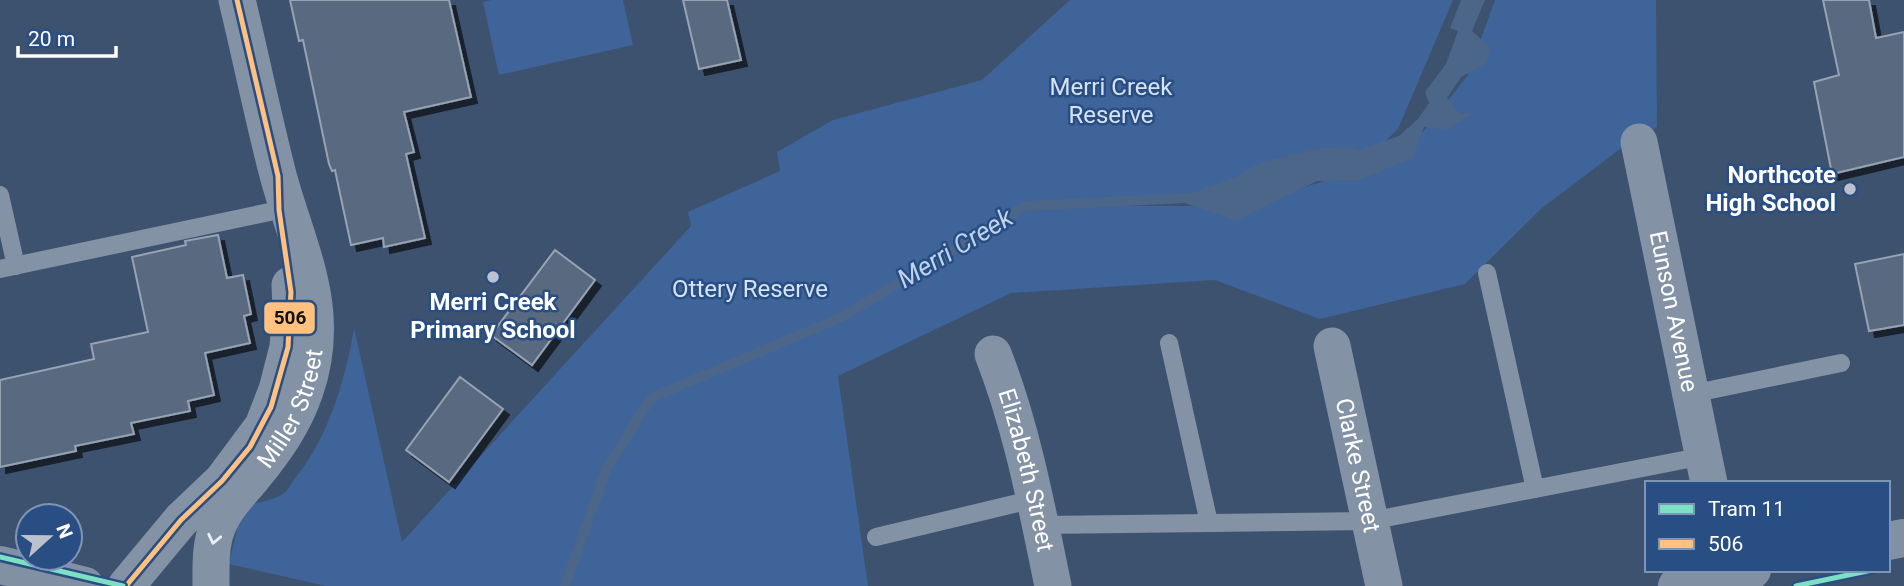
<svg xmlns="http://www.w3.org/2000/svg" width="1904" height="586" viewBox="0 0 1904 586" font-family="Roboto,sans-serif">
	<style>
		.green { fill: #3e6499 }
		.water { fill: #4c668a }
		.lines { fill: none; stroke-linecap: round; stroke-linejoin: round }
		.stream { stroke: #4c668a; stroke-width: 10 }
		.building { fill: #586980; stroke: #97a3b3; stroke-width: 2; filter: url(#shadow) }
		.service { stroke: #8492a5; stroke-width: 18 }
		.minor { stroke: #8492a5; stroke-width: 37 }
		.trunk { stroke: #8290a3; stroke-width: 38 }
		.bus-1-casing { stroke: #294e83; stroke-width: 10 }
		.bus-1 { stroke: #ffc080; stroke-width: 5 }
		.tram-1-casing { stroke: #294e83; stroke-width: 10 }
		.tram-1 { stroke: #7ee0c3; stroke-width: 5 }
		.oneway { stroke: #edeff2 }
		.poi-dot { fill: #bbc2cd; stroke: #294e83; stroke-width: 2.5 }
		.labels { text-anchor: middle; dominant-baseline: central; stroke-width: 5; stroke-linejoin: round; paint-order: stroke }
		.park-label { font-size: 24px; fill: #d6e3f5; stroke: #294e83 }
		.poi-label { font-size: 24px; font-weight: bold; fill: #fff; stroke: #294e83; text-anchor: end }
		.street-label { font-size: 24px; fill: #fff; stroke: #294e83 }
		.water-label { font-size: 26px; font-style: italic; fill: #bed3ee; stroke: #294e83 }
		.line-badge { stroke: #294e83; stroke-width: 2.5 }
		.pale-badge-label { font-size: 19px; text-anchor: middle; font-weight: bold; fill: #111 }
	</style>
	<defs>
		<filter id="shadow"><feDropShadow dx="6" dy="6" stdDeviation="0" flood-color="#0009"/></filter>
	</defs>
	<rect width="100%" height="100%" fill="#3d526f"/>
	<g class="green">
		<path d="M 491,0 L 623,0 L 633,45 L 499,75 L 483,2 Z"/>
		<path d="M 1070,0 L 1453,0 L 1398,129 L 1364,162 L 1250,195 L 1047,206 L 1242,206 L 1403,157 L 1468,75 L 1495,0 L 1656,0 L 1657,127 L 1624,146 L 1542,208 L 1465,284 L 1320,319 L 1215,280 L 1011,293 L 838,376 L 868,586 L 326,586 L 229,564 L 242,507 C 254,503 272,501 283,494 C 288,491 292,482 296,477 C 328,438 346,378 354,328 L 402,542 L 691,226 L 688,212 L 780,171 L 777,152 L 833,120 L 982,80 Z"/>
	</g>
	<path class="water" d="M 1461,0 L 1485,0 L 1472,31 L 1491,49 L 1486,64 L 1461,77 L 1447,98 L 1460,114 L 1475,113 L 1445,130 L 1424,127 L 1413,158 L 1359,180 L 1317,181 L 1236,221 L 1174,199 L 1237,177 L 1259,163 L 1320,148 L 1350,147 L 1359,150 L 1399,136 L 1418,119 L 1429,103 L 1425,92 L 1446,64 L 1458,31 L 1450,28 Z"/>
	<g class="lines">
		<path class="stream" d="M 565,586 L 607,468 L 651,398 L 842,317 L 1026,206 L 1185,198"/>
	</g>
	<g class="building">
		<path d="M 290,0 L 449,0 L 471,97 L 404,112 L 414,152 L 406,154 L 425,238 L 384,247 L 383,238 L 351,245 L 335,170 L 332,171 L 329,164 L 303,40 L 299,41 Z"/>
		<path d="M 683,0 L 727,0 L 741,60 L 699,69 Z"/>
		<path d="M 1823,0 L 1869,0 L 1876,38 L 1904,32 L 1904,157 L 1832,174 L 1814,82 L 1839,75 Z"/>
		<path d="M 218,235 L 227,278 L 243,275 L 251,314 L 244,316 L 250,343 L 205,353 L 214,395 L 188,401 L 190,411 L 131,423 L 134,434 L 75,446 L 76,451 L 0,467 L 0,380 L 94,359 L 91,344 L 148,332 L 132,257 L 186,245 L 185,241 Z"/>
		<path d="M 555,250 L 595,280 L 532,365 L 491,335 Z"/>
		<path d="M 1904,254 L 1904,325 L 1869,331 L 1855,264 Z"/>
		<path d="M 460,377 L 503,409 L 449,482 L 406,450 Z"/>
	</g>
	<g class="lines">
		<g class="service">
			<path d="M 0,195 L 16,266"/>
			<path d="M 0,269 L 279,210"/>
			<path d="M 1487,273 L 1535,489"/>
			<path d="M 1169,343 L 1209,523"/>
			<path d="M 1691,394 L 1841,363"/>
			<path d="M 1041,525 L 1370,521 L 1704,456"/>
			<path d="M 876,537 L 1035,499"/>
		</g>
		<g class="minor">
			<path id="s1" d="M 1639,142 L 1709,483"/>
			<path id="s2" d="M 1332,346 L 1384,586"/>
			<path id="s3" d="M 993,354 C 1022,428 1037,508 1053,586"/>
			<path d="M 126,586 L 181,520 L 222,481 L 263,426 L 277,390 L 288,347 L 291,308 L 290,285"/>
			<path id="s4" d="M 211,586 C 211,567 210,546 217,528 C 224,508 240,493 253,477 C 275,450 294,424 305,391 C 333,310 299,252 278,175 C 263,117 251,58 237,0"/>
		</g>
		<g class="trunk">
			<path d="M 1888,541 L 1904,538"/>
			<path d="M 0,565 L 85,586"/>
			<path d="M 1677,586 L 1752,570"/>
		</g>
		<defs>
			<path id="bus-1" d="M 126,586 L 181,520 L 222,481 L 250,447 L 271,407 L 288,347 L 291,292 L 279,210 L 278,176 L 237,0"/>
		</defs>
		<use href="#bus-1" class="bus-1-casing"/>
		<use href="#bus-1" class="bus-1"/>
		<defs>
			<g id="tram-1">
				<path d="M 0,557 L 123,586"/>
				<path d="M 1796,586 L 1872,570"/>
			</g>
		</defs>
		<use href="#tram-1" class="tram-1-casing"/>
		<use href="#tram-1" class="tram-1"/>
	</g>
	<defs><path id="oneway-chevron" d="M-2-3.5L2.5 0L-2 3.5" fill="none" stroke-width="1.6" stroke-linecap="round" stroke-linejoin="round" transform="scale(1.75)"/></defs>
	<use class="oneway" href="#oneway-chevron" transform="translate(214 539) rotate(102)"/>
	<g class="poi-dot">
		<circle cx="1850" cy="189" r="7"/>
		<circle cx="493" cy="277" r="7"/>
	</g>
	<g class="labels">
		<g class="park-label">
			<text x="1111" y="87">Merri Creek<tspan x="1111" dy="28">Reserve</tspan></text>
			<text x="750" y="289">Ottery Reserve</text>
		</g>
		<g class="poi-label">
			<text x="1836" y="175">Northcote<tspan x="1836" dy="28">High School</tspan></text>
			<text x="493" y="302" text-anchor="middle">Merri Creek<tspan x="493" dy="28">Primary School</tspan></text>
		</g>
		<g class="street-label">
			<text stroke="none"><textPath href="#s1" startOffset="173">Eunson Avenue</textPath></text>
			<text stroke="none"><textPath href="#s4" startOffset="201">Miller Street</textPath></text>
			<text stroke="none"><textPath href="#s2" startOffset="122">Clarke Street</textPath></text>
			<text stroke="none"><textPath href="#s3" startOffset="121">Elizabeth Street</textPath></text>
		</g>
		<g class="water-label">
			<text transform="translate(955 248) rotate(-31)">Merri Creek</text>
		</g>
	</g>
	<rect class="line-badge" x="263" y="301" width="53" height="34" rx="7" fill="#ffc080"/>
	<g class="pale-badge-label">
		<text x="290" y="324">506</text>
	</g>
	<rect x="1645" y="481" width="245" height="91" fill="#294e83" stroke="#7f95b5" stroke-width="2"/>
	<rect x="1659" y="504" width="35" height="10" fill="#7ee0c3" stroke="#7f95b5" stroke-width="2"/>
	<text x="1708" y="516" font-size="21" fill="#ffffff">Tram 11</text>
	<rect x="1659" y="539" width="35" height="10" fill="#ffc080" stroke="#7f95b5" stroke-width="2"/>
	<text x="1708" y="551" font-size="21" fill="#ffffff">506</text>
	<g transform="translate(49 537) rotate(69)"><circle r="33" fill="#294e83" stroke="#7f95b5" stroke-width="2"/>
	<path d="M0-5L12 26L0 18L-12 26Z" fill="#bbc2cd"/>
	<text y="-10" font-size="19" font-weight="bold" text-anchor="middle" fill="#ffffff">N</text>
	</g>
	<path d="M18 46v10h98v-10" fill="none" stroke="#ffffff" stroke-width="3.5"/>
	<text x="28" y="46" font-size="21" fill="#ffffff" stroke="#294e83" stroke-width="5" paint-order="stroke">20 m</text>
</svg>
